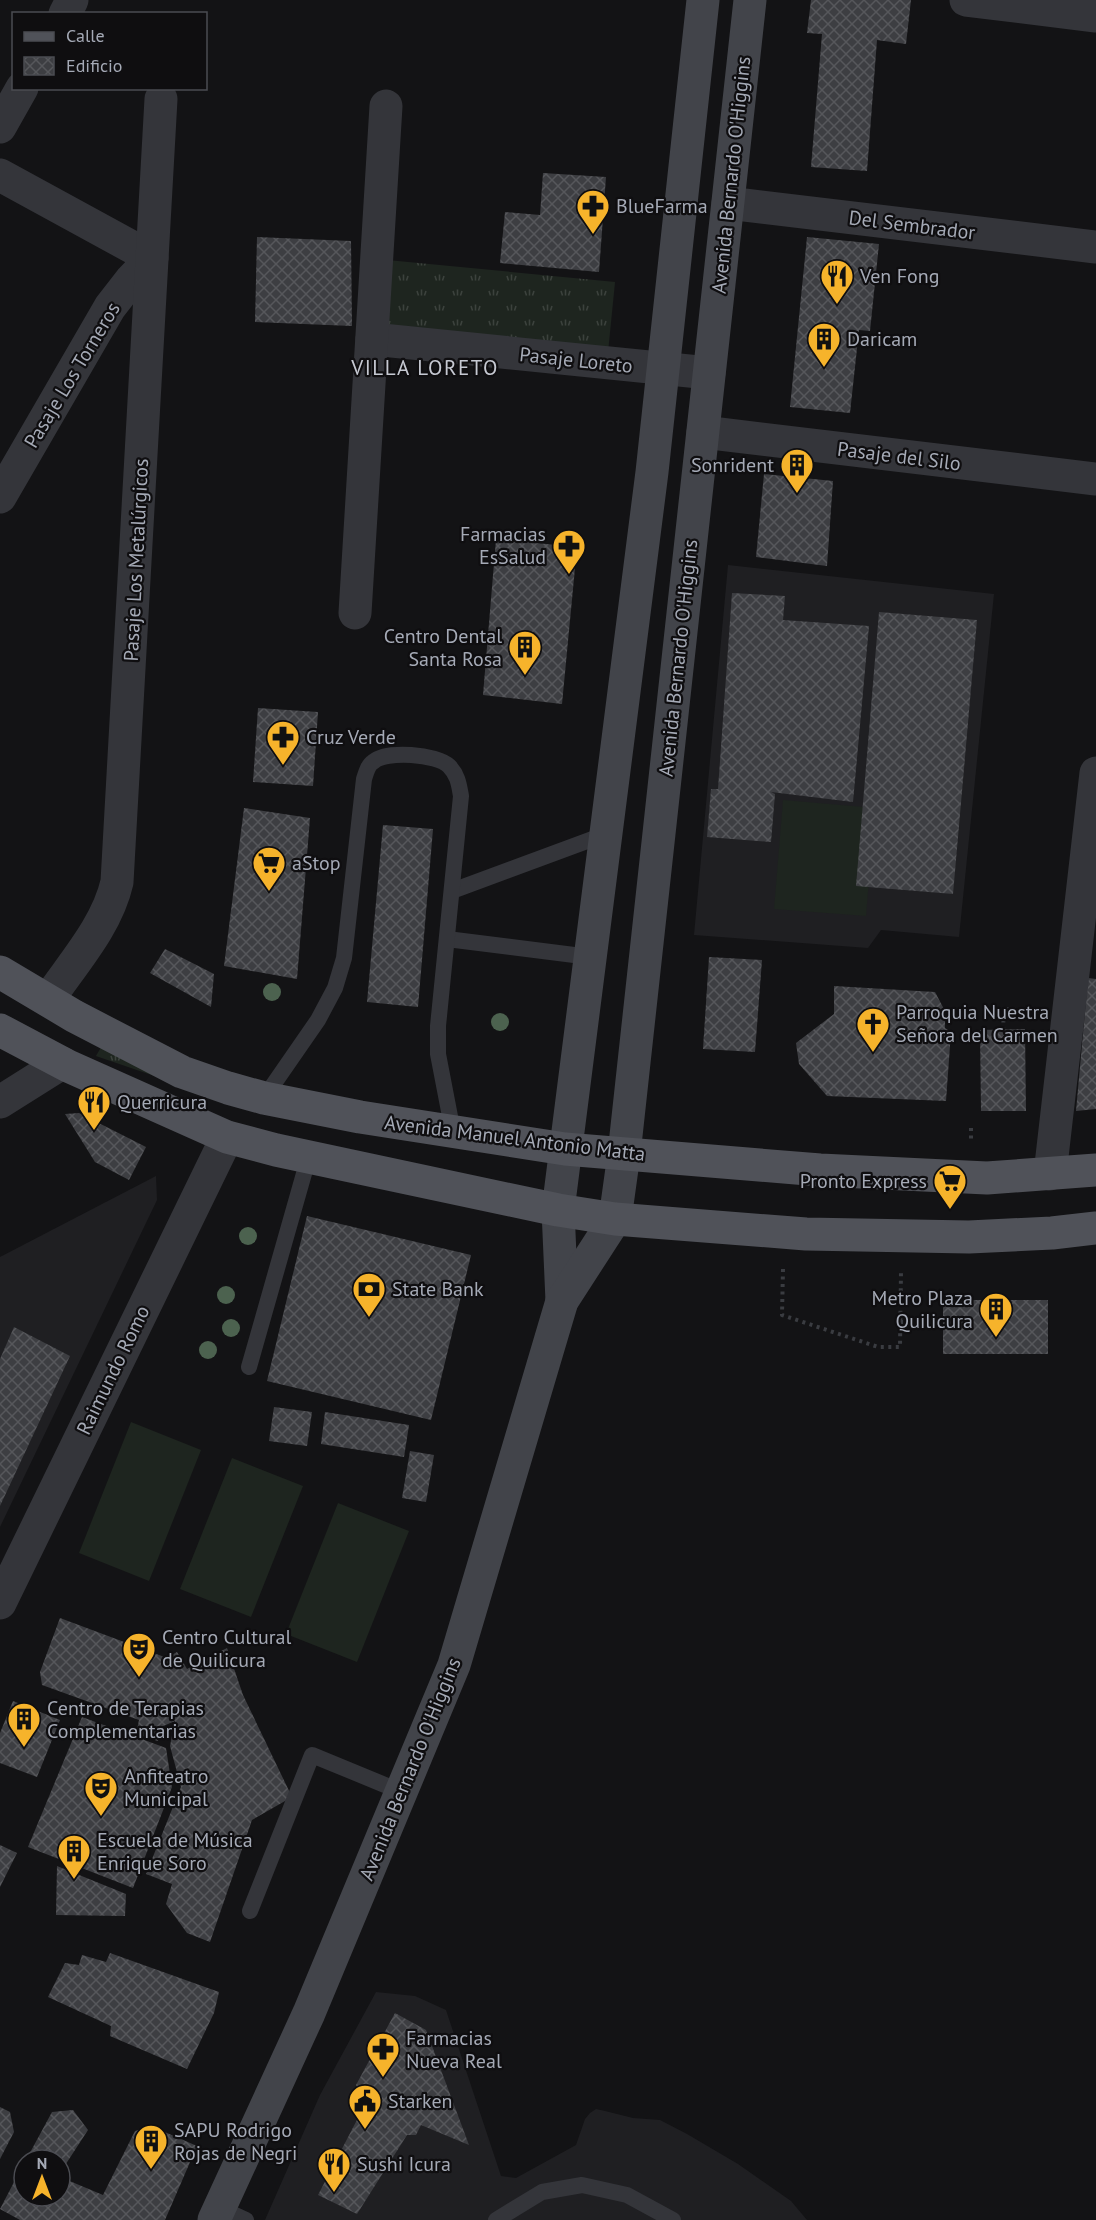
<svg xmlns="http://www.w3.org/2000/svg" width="1096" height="2220" viewBox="0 0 1096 2220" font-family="'PT Sans',sans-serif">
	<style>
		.built { fill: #1f1f22 }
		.grass { fill: url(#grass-tufts) }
		.pitch { fill: #1e251f }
		.building { fill: url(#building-cross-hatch) }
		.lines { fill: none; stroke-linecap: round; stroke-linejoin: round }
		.path { stroke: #3a3c41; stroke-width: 4; stroke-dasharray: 3 4.5; stroke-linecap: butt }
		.service { stroke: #34353a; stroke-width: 16 }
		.minor { stroke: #34353a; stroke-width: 33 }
		.secondary { stroke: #42444a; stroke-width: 33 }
		.primary { stroke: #505259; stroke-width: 33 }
		.tree { fill: #4c624f }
		.labels { text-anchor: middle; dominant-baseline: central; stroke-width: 4.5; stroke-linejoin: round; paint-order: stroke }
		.street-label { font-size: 20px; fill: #a5aab6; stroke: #0f0e10 }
		.poi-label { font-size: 20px; fill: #a5aab6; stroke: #0f0e10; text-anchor: start }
		.neighbourhood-label { font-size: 21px; letter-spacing: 1.5px; fill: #c6c9d2; stroke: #0f0e10 }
	</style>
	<defs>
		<pattern id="grass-tufts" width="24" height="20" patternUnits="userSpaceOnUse" patternTransform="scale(1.5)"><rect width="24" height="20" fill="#1e251f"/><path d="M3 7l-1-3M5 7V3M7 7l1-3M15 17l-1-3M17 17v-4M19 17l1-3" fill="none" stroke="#3c423d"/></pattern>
		<pattern id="building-cross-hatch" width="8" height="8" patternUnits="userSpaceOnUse" patternTransform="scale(1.5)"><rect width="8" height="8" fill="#3d3e42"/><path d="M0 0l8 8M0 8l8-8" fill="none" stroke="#56575b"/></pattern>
	</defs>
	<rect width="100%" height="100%" fill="#131315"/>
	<g class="built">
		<path d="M 728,565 L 994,594 L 959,937 L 881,930 L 868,948 L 694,935 Z"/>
		<path d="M 156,1176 L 157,1200 L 0,1527 L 0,1257 Z"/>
		<path d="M 376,1992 L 415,1996 L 446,2010 L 501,2176 L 516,2178 L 576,2145 L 585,2119 L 590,2113 L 596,2109 L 605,2111 L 633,2118 L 660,2120 L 687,2134 L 738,2164 L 791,2201 L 807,2220 L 265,2220 L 320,2095 Z"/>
	</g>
	<g class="grass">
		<path d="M 387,260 L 615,282 L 608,352 L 380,331 Z"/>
		<path d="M 103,1044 L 172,1082 L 96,1056 Z"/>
	</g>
	<g class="pitch">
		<path d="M 783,800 L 875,808 L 866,916 L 774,909 Z"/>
		<path d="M 131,1422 L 201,1450 L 149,1581 L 79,1553 Z"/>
		<path d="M 232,1458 L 303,1486 L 251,1617 L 180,1589 Z"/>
		<path d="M 338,1503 L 409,1531 L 357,1662 L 286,1634 Z"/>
	</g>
	<g class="building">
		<path d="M 811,0 L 911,0 L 906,44 L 877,40 L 867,171 L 811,167 L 822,34 L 807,33 Z"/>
		<path d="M 543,173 L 606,177 L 599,272 L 500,263 L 505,212 L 540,215 Z"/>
		<path d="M 257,237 L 351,241 L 352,326 L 255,322 Z"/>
		<path d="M 807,237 L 879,244 L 870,331 L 859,330 L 850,413 L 790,407 Z"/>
		<path d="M 764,474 L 833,481 L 827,566 L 756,557 Z"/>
		<path d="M 496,539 L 577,547 L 562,704 L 483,695 Z"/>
		<path d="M 732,593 L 785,596 L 783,620 L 869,626 L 853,802 L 771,792 L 775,794 L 771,842 L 707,837 L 711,789 L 718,789 Z"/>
		<path d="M 879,612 L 977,620 L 953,894 L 856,886 Z"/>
		<path d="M 258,708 L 318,712 L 313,786 L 253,782 Z"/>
		<path d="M 244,808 L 310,818 L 297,979 L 224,966 Z"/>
		<path d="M 383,825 L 433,829 L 418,1007 L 367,1002 Z"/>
		<path d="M 165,949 L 214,974 L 211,1007 L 150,973 Z"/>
		<path d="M 709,957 L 762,960 L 755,1052 L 703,1049 Z"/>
		<path d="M 1088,978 L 1096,979 L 1096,1109 L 1076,1111 Z"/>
		<path d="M 834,986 L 935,992 L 945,1011 L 945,1028 L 951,1032 L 946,1101 L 827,1096 L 799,1064 L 796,1043 L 834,1014 Z"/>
		<path d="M 1025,1029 L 1026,1111 L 981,1111 L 980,1030 Z"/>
		<path d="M 79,1113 L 146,1147 L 129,1180 L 95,1162 L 65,1114 Z"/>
		<path d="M 307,1216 L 471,1255 L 431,1420 L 267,1381 Z"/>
		<rect x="943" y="1300" width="105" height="54"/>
		<path d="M 14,1327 L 70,1356 L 0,1506 L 0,1359 Z"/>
		<path d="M 274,1407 L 312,1412 L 307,1446 L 269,1441 Z"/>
		<path d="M 325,1412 L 409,1425 L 404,1457 L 321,1444 Z"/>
		<path d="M 410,1451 L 434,1455 L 426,1502 L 402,1498 Z"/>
		<path d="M 60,1618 L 167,1658 L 177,1652 L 187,1669 L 227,1648 L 243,1695 L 292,1797 L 252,1820 L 210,1942 L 187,1933 L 166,1904 L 172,1884 L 146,1874 L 181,1787 L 170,1746 L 175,1721 L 161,1727 L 158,1741 L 136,1734 L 139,1720 L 42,1685 L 40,1672 Z"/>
		<path d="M 13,1701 L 60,1720 L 37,1777 L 0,1763 L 0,1733 Z"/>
		<path d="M 82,1717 L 166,1748 L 172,1787 L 133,1888 L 28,1847 Z"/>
		<path d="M 0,1845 L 17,1853 L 0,1887 Z"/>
		<path d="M 57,1866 L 126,1894 L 125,1916 L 56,1915 Z"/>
		<path d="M 110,1953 L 219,1992 L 214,2013 L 187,2069 L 110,2036 L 111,2026 L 48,1997 L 65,1963 L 79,1965 L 82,1955 L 106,1962 Z"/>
		<path d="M 395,2013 L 426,2030 L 469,2145 L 421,2125 L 416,2135 L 407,2135 L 357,2214 L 318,2195 L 359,2116 L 356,2085 Z"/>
		<path d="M 0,2107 L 10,2112 L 14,2132 L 0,2159 Z"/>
		<path d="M 73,2110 L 88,2130 L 60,2173 L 60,2160 L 26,2160 L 52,2112 Z"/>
		<path d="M 151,2126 L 197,2146 L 165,2220 L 20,2220 L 0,2209 L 24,2163 L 24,2196 L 60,2196 L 60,2177 L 103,2195 L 135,2131 Z"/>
	</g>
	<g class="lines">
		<g class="path">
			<path d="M 1003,1030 L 1004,1009 L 1034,1011"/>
			<path d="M 971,1128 L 971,1143"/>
			<path d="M 783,1269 L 782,1315 L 878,1347 L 900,1347 L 901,1272"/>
			<path d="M 900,1322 L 944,1322"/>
		</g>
		<g class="service">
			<path d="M 452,891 L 606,834"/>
			<path d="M 447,939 L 590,957"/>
			<path d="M 264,1098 L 318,1020 L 335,988 L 344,958 L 364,779 C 366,773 368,765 373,762 C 386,750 437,754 449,766 C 458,775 459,785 461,796 L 438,1026 L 438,1054 L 453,1132"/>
			<path d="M 249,1367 L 309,1156"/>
			<path d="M 250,1911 L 312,1755 L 402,1792"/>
			<path d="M 220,2208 L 246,2220"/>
			<path d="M 496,2220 L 542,2192 L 582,2185 L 627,2195 L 673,2220"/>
		</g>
		<g class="minor">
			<path d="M 966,0 L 1096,16"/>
			<path d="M 65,14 L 72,0"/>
			<path d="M 0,127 L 22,88"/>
			<path d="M 0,175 L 152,258 L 131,280 L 110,307 L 0,497"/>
			<path d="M 728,203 L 1096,247"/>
			<path d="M 372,339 L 709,373"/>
			<path d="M 703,432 L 1096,479"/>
			<path d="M 355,613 L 386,106"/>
			<path d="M 48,1000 C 73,963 107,926 117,882 L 161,99"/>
			<path d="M 0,1102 L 62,1063"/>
			<path d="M 1050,1174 L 1096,773"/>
			<path d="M 0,1603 L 227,1137"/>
		</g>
		<g class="secondary">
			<path d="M 562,1301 L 558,1210 L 652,472 L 703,0"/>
			<path d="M 214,2220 L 309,2013 L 454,1665 L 562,1301 L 615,1219 L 624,1154 L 750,0"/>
		</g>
		<g class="primary">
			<path d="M 0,972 L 74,1016 L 182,1072 L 228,1088 L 264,1098 L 360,1117 L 565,1149 L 820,1170 L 987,1178 L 1096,1170"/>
			<path d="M 0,1030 L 68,1066 L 227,1137 L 276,1150 L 558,1210 L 615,1219 L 806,1234 L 969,1237 L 1052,1233 L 1096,1228"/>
		</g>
	</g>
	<g class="tree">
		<circle cx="272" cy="992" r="9"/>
		<circle cx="500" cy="1022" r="9"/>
		<circle cx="248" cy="1236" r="9"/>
		<circle cx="226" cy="1295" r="9"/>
		<circle cx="231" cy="1328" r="9"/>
		<circle cx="208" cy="1350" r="9"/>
	</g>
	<defs>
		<symbol id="pharmacy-pin" viewBox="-11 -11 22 30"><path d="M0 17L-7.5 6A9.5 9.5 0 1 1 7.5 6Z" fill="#f6b32b" stroke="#0f0e10"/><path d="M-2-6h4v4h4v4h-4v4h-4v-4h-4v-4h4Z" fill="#111"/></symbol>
		<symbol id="restaurant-pin" viewBox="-11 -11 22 30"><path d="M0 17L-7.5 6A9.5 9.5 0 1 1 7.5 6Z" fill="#f6b32b" stroke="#0f0e10"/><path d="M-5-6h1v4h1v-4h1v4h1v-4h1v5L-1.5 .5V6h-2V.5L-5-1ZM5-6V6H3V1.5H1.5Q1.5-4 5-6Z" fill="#111"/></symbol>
		<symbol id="building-pin" viewBox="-11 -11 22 30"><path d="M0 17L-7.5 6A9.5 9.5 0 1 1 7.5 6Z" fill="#f6b32b" stroke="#0f0e10"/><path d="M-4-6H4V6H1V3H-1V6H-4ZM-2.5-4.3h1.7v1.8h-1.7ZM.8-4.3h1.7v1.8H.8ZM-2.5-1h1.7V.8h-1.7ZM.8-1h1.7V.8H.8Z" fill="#111"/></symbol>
		<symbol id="supermarket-pin" viewBox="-11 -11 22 30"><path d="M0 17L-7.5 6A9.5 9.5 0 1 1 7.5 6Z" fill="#f6b32b" stroke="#0f0e10"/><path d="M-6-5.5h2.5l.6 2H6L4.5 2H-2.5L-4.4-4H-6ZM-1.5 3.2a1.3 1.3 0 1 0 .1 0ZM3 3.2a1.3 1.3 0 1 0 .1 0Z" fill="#111"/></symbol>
		<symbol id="church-pin" viewBox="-11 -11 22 30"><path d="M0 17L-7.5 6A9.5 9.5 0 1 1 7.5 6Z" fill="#f6b32b" stroke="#0f0e10"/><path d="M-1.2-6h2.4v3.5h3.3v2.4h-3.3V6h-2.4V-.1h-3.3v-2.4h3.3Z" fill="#111"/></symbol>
		<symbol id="bank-pin" viewBox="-11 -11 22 30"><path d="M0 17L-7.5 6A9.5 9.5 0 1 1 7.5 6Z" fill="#f6b32b" stroke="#0f0e10"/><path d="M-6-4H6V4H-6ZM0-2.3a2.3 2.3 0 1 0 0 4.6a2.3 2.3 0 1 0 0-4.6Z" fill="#111"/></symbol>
		<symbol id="theatre-pin" viewBox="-11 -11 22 30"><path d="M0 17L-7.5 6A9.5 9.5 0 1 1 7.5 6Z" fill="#f6b32b" stroke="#0f0e10"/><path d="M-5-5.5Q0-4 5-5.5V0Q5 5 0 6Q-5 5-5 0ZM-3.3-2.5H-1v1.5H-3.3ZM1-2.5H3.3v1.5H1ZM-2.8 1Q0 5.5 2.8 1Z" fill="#111"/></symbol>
		<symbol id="civic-pin" viewBox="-11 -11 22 30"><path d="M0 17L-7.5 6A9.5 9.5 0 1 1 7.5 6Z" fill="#f6b32b" stroke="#0f0e10"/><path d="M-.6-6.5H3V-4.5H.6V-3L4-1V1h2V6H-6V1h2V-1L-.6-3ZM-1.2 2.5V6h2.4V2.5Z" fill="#111"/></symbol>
	</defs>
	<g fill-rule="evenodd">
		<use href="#pharmacy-pin" x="574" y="187" width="38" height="52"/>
		<use href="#restaurant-pin" x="818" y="257" width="38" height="52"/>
		<use href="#building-pin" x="805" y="320" width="38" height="52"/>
		<use href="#building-pin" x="778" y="446" width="38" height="52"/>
		<use href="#pharmacy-pin" x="550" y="527" width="38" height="52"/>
		<use href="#building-pin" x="506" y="628" width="38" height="52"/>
		<use href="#pharmacy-pin" x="264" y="718" width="38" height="52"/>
		<use href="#supermarket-pin" x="250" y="844" width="38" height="52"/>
		<use href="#church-pin" x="854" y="1005" width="38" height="52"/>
		<use href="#restaurant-pin" x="75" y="1083" width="38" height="52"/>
		<use href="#supermarket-pin" x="931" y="1162" width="38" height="52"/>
		<use href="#bank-pin" x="350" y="1270" width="38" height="52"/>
		<use href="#building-pin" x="977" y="1290" width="38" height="52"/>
		<use href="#theatre-pin" x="120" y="1630" width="38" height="52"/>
		<use href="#building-pin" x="5" y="1700" width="38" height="52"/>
		<use href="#theatre-pin" x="82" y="1769" width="38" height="52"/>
		<use href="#building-pin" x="55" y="1832" width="38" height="52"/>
		<use href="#pharmacy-pin" x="364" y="2030" width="38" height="52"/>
		<use href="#civic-pin" x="346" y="2082" width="38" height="52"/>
		<use href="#building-pin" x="132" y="2122" width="38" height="52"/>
		<use href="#restaurant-pin" x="315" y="2145" width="38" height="52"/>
	</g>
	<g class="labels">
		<g class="street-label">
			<text transform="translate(731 175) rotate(-84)">Avenida Bernardo O'Higgins</text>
			<text transform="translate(912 225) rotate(7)">Del Sembrador</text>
			<text transform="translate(576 360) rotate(6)">Pasaje Loreto</text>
			<text transform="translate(72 375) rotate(-59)">Pasaje Los Torneros</text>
			<text transform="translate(899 456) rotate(7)">Pasaje del Silo</text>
			<text transform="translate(136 560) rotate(-87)">Pasaje Los Metalúrgicos</text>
			<text transform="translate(678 658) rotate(-84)">Avenida Bernardo O'Higgins</text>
			<text transform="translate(515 1138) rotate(7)">Avenida Manuel Antonio Matta</text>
			<text transform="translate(113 1370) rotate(-64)">Raimundo Romo</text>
			<text transform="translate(410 1769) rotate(-68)">Avenida Bernardo O'Higgins</text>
		</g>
		<g class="poi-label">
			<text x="616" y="206">BlueFarma</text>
			<text x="860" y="276">Ven Fong</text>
			<text x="847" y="339">Daricam</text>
			<text x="774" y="465" text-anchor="end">Sonrident</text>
			<text x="546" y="534" text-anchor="end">Farmacias<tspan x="546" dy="23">EsSalud</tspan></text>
			<text x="502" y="636" text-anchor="end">Centro Dental<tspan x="502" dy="23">Santa Rosa</tspan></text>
			<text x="306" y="737">Cruz Verde</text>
			<text x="292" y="863">aStop</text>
			<text x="896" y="1012">Parroquia Nuestra<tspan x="896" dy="23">Señora del Carmen</tspan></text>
			<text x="117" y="1102">Querricura</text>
			<text x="927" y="1181" text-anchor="end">Pronto Express</text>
			<text x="392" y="1289">State Bank</text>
			<text x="973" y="1298" text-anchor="end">Metro Plaza<tspan x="973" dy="23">Quilicura</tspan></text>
			<text x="162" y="1637">Centro Cultural<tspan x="162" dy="23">de Quilicura</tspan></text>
			<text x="47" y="1708">Centro de Terapias<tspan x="47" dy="23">Complementarias</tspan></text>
			<text x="124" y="1776">Anfiteatro<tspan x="124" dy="23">Municipal</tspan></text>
			<text x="97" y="1840">Escuela de Música<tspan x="97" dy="23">Enrique Soro</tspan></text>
			<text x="406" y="2038">Farmacias<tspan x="406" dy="23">Nueva Real</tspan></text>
			<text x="388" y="2101">Starken</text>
			<text x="174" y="2130">SAPU Rodrigo<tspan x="174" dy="23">Rojas de Negri</tspan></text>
			<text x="357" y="2164">Sushi Icura</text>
		</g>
		<g class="neighbourhood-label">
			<text x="425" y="367">VILLA LORETO</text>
		</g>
	</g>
	<rect x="12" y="12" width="195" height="78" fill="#0f0e10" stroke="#4b4c52" stroke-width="1.5"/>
	<rect x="24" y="32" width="30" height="9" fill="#505259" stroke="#4b4c52" stroke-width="1.5"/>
	<text x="66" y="42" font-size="18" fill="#a5aab6">Calle</text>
	<rect x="24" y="57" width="30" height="18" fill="url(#building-cross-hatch)" stroke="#4b4c52" stroke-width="1.5"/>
	<text x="66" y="72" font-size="18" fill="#a5aab6">Edificio</text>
	<g transform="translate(42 2178)"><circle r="28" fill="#0f0e10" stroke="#4b4c52" stroke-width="1.5"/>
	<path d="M0-4.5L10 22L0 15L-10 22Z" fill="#f6b32b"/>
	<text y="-9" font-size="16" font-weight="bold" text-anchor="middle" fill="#a5aab6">N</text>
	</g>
</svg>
